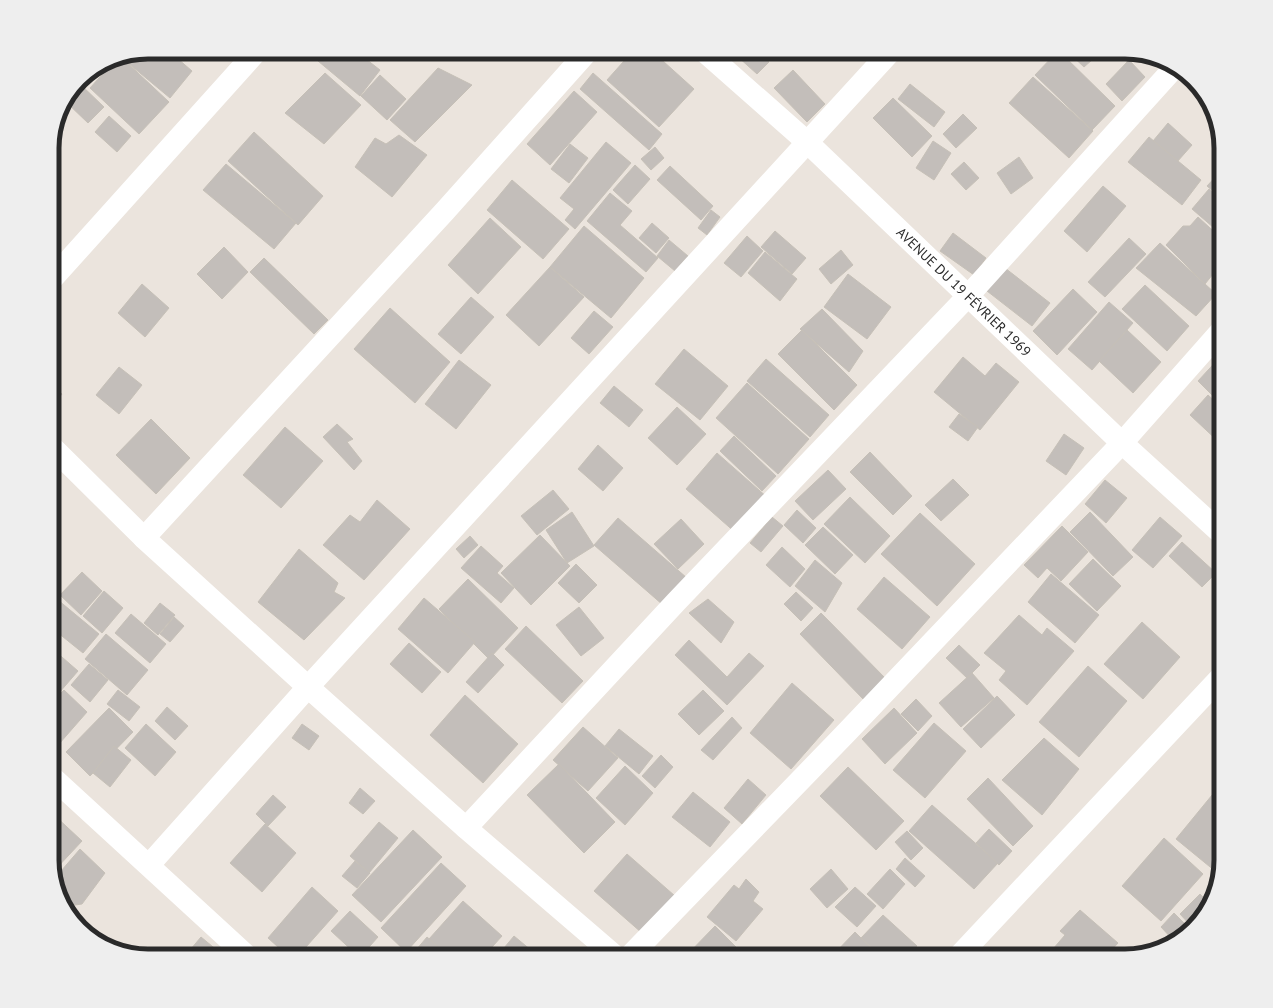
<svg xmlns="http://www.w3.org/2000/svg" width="1273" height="1008" viewBox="0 0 1273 1008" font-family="'PT Sans',sans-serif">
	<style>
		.building { fill: #c3beba; stroke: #c6c0b7 }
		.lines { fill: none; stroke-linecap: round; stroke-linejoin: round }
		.minor { stroke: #fff; stroke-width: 22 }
		.labels { text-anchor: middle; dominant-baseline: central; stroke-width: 3; stroke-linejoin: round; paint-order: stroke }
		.street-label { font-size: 14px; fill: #2a2a2a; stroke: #fff }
		.rim { fill: none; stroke: #2a2a2a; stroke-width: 5 }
	</style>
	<rect width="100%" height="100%" fill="#ebe4dd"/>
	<g class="building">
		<path d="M 148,52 L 170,52 L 192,71 L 170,98 L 128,63 L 136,54 Z"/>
		<path d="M 326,52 L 357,52 L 380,70 L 360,96 L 318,61 Z"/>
		<path d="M 362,52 L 376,52 L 370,59 Z"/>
		<path d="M 477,52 L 492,52 L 487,59 Z"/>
		<path d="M 632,52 L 653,52 L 694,89 L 659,127 L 607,80 Z"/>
		<path d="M 741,52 L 759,52 L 769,62 L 757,74 L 737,56 Z"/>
		<path d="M 1057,52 L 1060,52 L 1115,106 L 1092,130 L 1035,75 Z"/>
		<path d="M 1068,52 L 1101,52 L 1084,67 Z"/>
		<path d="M 133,55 L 128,62 L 121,57 Z"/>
		<path d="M 121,57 L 169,102 L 139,134 L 90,88 L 117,58 Z"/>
		<path d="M 1129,60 L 1145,77 L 1122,101 L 1106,84 Z"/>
		<path d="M 438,68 L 472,85 L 415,142 L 390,120 Z"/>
		<path d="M 793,70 L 825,104 L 807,122 L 774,88 Z"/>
		<path d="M 325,73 L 361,105 L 324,144 L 285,113 Z"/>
		<path d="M 593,73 L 662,134 L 649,150 L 580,89 Z"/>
		<path d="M 380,75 L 406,99 L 387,120 L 361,96 Z"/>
		<path d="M 1033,77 L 1093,131 L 1069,158 L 1009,103 Z"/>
		<path d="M 79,83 L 104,107 L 88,123 L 65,101 Z"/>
		<path d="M 910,84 L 945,112 L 934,127 L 898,99 Z"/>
		<path d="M 574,91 L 597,112 L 550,165 L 527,144 Z"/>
		<path d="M 893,98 L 932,136 L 912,157 L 873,118 Z"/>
		<path d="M 963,114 L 977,128 L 956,148 L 943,134 Z"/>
		<path d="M 109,116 L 131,136 L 117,152 L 95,132 Z"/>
		<path d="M 1168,123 L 1192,145 L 1177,162 L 1153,141 Z"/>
		<path d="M 254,132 L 323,196 L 298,225 L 228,161 Z"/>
		<path d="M 399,135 L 427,155 L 392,197 L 355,167 L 375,138 L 386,144 Z"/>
		<path d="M 1149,137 L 1201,180 L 1182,205 L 1128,162 Z"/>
		<path d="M 933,141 L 951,153 L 934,180 L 916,168 Z"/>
		<path d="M 606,142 L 631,163 L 575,229 L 565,220 L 574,209 L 560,198 Z"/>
		<path d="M 570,144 L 588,158 L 569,183 L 551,169 Z"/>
		<path d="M 655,147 L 664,158 L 651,170 L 641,159 Z"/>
		<path d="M 52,151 L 59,158 L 52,165 Z"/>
		<path d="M 1019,157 L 1033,178 L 1011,194 L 997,173 Z"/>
		<path d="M 964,162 L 979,178 L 966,190 L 951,174 Z"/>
		<path d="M 226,164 L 296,223 L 274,249 L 203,190 Z"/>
		<path d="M 635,165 L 650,179 L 628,204 L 613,190 Z"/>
		<path d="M 670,166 L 713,206 L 701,220 L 657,180 Z"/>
		<path d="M 1221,171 L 1221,198 L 1207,186 Z"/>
		<path d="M 512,180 L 569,229 L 543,259 L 487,210 Z"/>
		<path d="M 1103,186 L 1126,206 L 1087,252 L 1064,231 Z"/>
		<path d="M 1209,189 L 1221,200 L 1221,234 L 1192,209 Z"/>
		<path d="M 610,193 L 632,211 L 620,225 L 658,258 L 646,272 L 587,221 Z"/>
		<path d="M 711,210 L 720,217 L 707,235 L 698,228 Z"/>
		<path d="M 1198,217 L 1221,238 L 1221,264 L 1205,284 L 1166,245 L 1183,226 L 1190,226 Z"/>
		<path d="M 490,218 L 521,247 L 478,294 L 448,265 Z"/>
		<path d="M 652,223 L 669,238 L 656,253 L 639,238 Z"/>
		<path d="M 584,226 L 644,278 L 611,318 L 550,267 Z"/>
		<path d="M 775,231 L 806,258 L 792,274 L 761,247 Z"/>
		<path d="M 953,233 L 986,258 L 974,275 L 940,251 Z"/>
		<path d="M 747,236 L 763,251 L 741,277 L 724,263 Z"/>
		<path d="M 1129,238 L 1146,254 L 1105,297 L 1088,282 Z"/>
		<path d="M 669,240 L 688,256 L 675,271 L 657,256 Z"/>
		<path d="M 1160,243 L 1216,294 L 1196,316 L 1136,268 Z"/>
		<path d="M 224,247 L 248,272 L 222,299 L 197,274 Z"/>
		<path d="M 841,250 L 853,265 L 831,284 L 819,269 Z"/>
		<path d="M 765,252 L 797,279 L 780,301 L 748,273 Z"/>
		<path d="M 264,258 L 328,320 L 314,334 L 250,272 Z"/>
		<path d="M 550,267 L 584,297 L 539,346 L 506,315 Z"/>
		<path d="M 1005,268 L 1050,303 L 1032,326 L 987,291 Z"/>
		<path d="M 848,274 L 891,307 L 867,339 L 824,307 Z"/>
		<path d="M 142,284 L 169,308 L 145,337 L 118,313 Z"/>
		<path d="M 1145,285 L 1189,326 L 1167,351 L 1122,309 Z"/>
		<path d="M 1073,289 L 1097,312 L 1057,355 L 1033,331 Z"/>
		<path d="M 471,297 L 494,317 L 461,354 L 438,334 Z"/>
		<path d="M 1109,302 L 1133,323 L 1092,370 L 1068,349 Z"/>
		<path d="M 390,308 L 450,362 L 415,403 L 354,349 Z"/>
		<path d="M 822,309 L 863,351 L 849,372 L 800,329 Z"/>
		<path d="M 594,311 L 613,327 L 589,354 L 571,338 Z"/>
		<path d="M 802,330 L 857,385 L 834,410 L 778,354 Z"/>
		<path d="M 1127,330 L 1161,362 L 1133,393 L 1099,361 Z"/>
		<path d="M 684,349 L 728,386 L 700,420 L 655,384 Z"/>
		<path d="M 1221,356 L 1221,404 L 1198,381 Z"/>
		<path d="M 963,357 L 985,376 L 996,363 L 1019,382 L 980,430 L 934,392 Z"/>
		<path d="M 766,359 L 829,415 L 810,437 L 747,381 Z"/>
		<path d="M 459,360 L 491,385 L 456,429 L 425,404 Z"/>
		<path d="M 119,367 L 142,385 L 119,414 L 96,395 Z"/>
		<path d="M 747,383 L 809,439 L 778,474 L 716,418 Z"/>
		<path d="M 52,386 L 62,394 L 53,405 L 52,404 Z"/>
		<path d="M 614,386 L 643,410 L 629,427 L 600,403 Z"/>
		<path d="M 1208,395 L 1221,407 L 1221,444 L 1190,415 Z"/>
		<path d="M 677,407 L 706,434 L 677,465 L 648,438 Z"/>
		<path d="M 959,414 L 978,427 L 968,441 L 949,427 Z"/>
		<path d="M 151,419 L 190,458 L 156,494 L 116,455 Z"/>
		<path d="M 337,424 L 353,439 L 347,442 L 362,461 L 354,470 L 323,437 Z"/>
		<path d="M 285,427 L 323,461 L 281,508 L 243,475 Z"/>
		<path d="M 1064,434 L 1084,448 L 1066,475 L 1046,461 Z"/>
		<path d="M 734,436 L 776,476 L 762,491 L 720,451 Z"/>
		<path d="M 598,445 L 623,468 L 603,491 L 578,469 Z"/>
		<path d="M 870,452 L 912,496 L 893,515 L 850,472 Z"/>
		<path d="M 717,453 L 768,498 L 737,534 L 686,489 Z"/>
		<path d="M 828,470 L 846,489 L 813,520 L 795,501 Z"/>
		<path d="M 953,479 L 969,495 L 941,521 L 925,505 Z"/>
		<path d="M 1105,480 L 1127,498 L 1106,523 L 1085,504 Z"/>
		<path d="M 553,490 L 569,509 L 537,535 L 521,516 Z"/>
		<path d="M 850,497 L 890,536 L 865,563 L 824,524 Z"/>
		<path d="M 377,500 L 410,529 L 364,580 L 323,545 L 350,515 L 360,522 Z"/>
		<path d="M 797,510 L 816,528 L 803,543 L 784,525 Z"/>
		<path d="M 572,512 L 594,546 L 567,563 L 546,530 Z"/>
		<path d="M 1090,512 L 1133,557 L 1113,576 L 1070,532 Z"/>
		<path d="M 920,513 L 975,564 L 937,606 L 881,554 Z"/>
		<path d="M 772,517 L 783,526 L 761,552 L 750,543 Z"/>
		<path d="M 1160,517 L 1182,536 L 1153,568 L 1132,550 Z"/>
		<path d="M 618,518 L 687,578 L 663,605 L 594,545 Z"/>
		<path d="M 681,519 L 704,544 L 678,569 L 654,544 Z"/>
		<path d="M 1062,526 L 1088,552 L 1061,581 L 1047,568 L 1038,578 L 1024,565 Z"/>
		<path d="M 823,527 L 853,555 L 835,574 L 805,545 Z"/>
		<path d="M 540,535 L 570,566 L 531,605 L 501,573 Z"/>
		<path d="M 470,536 L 478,545 L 464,558 L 456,549 Z"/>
		<path d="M 1182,542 L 1216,573 L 1202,587 L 1169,556 Z"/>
		<path d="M 481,546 L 503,566 L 497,573 L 514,588 L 501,603 L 461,568 Z"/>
		<path d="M 782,547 L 805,569 L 790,587 L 766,565 Z"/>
		<path d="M 299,549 L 338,583 L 334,592 L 345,598 L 304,640 L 258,602 Z"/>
		<path d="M 1093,559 L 1121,586 L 1097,611 L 1069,584 Z"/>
		<path d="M 815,560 L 842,583 L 825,612 L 795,586 Z"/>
		<path d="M 576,564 L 597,585 L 579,603 L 558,583 Z"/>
		<path d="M 82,572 L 102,591 L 81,615 L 60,595 Z"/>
		<path d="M 1051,574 L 1099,615 L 1075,643 L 1028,602 Z"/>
		<path d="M 884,577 L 930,617 L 902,649 L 857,609 Z"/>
		<path d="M 468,579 L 518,628 L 489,659 L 439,609 Z"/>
		<path d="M 104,591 L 123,608 L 102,633 L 83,616 Z"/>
		<path d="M 796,592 L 813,608 L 801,621 L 784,604 Z"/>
		<path d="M 52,595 L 99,634 L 83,653 L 52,628 Z"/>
		<path d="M 424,598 L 475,642 L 448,673 L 398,629 Z"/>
		<path d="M 708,599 L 734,622 L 721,643 L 689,613 Z"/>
		<path d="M 160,603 L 175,615 L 158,635 L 144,623 Z"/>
		<path d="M 579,607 L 604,638 L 581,656 L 556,625 Z"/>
		<path d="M 821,613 L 887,680 L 865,701 L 800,634 Z"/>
		<path d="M 131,614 L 166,644 L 150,663 L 115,633 Z"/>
		<path d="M 1019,615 L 1042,635 L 1047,628 L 1074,651 L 1027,705 L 999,680 L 1006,671 L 984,653 Z"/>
		<path d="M 174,617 L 184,626 L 170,642 L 160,634 Z"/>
		<path d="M 1142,622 L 1180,657 L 1143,699 L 1104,664 Z"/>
		<path d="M 526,626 L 583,681 L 562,703 L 505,649 Z"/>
		<path d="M 106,634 L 148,670 L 127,695 L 85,659 Z"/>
		<path d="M 52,636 L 59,642 L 52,649 Z"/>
		<path d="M 689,640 L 727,677 L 749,653 L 764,666 L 727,705 L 675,655 Z"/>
		<path d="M 409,643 L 441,672 L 422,693 L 390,664 Z"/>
		<path d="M 959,645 L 980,665 L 967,678 L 946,658 Z"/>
		<path d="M 55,651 L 78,671 L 52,701 L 52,654 Z"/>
		<path d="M 492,653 L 504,665 L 478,693 L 466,682 Z"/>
		<path d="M 89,664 L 108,680 L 90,702 L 71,685 Z"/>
		<path d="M 1088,666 L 1127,701 L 1079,757 L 1039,722 Z"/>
		<path d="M 972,673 L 994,698 L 961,727 L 939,703 Z"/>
		<path d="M 792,683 L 834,720 L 791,769 L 750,733 Z"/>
		<path d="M 64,690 L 87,712 L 59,744 L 52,738 L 52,702 Z"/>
		<path d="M 118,690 L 140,707 L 129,721 L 107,704 Z"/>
		<path d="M 703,690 L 724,711 L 699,735 L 678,714 Z"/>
		<path d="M 465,695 L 518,744 L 483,783 L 430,735 Z"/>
		<path d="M 997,696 L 1015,715 L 981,748 L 963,729 Z"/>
		<path d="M 916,699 L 932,716 L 918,731 L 901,714 Z"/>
		<path d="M 167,707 L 188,726 L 175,740 L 155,721 Z"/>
		<path d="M 109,708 L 133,732 L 90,776 L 66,752 Z"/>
		<path d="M 894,708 L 917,733 L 885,764 L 862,739 Z"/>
		<path d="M 732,717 L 742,728 L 713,760 L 701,750 Z"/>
		<path d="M 934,723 L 966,751 L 925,798 L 893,770 Z"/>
		<path d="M 146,724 L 176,752 L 155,776 L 125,748 Z"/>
		<path d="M 302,724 L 319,736 L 309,750 L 292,738 Z"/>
		<path d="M 583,727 L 618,758 L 588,791 L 553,760 Z"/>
		<path d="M 619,729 L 653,756 L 639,774 L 605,746 Z"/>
		<path d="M 1044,738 L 1079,769 L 1042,815 L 1002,780 Z"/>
		<path d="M 114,746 L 131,760 L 110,787 L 93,773 Z"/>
		<path d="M 661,755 L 673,767 L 655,788 L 642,776 Z"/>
		<path d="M 559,764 L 615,822 L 584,853 L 527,795 Z"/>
		<path d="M 625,766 L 653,793 L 625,825 L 596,798 Z"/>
		<path d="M 848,767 L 904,821 L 876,850 L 820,796 Z"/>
		<path d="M 988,778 L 1033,826 L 1013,846 L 967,799 Z"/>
		<path d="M 748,779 L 766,795 L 742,824 L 724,808 Z"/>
		<path d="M 360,788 L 375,801 L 363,814 L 349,803 Z"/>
		<path d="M 1217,789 L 1221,792 L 1221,860 L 1220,865 L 1215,871 L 1176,839 Z"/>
		<path d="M 693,792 L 730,822 L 710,847 L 672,817 Z"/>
		<path d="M 273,795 L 286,807 L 268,826 L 256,814 Z"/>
		<path d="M 932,805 L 998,863 L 974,889 L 909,831 Z"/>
		<path d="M 52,813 L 82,841 L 54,871 L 52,866 Z"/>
		<path d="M 379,822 L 398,838 L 369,873 L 350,856 Z"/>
		<path d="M 265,824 L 296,853 L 262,892 L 230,863 Z"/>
		<path d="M 989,829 L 1012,851 L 999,865 L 976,843 Z"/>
		<path d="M 413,830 L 442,857 L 381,922 L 352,895 Z"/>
		<path d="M 907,831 L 923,848 L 911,860 L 895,842 Z"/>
		<path d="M 1164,838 L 1203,874 L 1161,921 L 1122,886 Z"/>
		<path d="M 80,849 L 105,873 L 82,904 L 75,905 L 59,893 L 55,878 Z"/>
		<path d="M 627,854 L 675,896 L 642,933 L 594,891 Z"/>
		<path d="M 905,858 L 925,876 L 915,887 L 896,869 Z"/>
		<path d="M 355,861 L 370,873 L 357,888 L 342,876 Z"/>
		<path d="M 441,863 L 466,886 L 406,952 L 381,928 Z"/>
		<path d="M 831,869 L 848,889 L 827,908 L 810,889 Z"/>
		<path d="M 890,869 L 905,884 L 883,909 L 867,894 Z"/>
		<path d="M 746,879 L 759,892 L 753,901 L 763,909 L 736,941 L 707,917 L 734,885 L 739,889 Z"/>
		<path d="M 1217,884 L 1216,891 L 1210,901 L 1206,897 Z"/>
		<path d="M 312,887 L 338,911 L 298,956 L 288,956 L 268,938 Z"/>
		<path d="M 855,887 L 876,906 L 857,927 L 835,907 Z"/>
		<path d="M 1200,894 L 1209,903 L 1197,923 L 1192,927 L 1180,914 Z"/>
		<path d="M 463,901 L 502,936 L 484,956 L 448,956 L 429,939 Z"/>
		<path d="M 1080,910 L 1118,943 L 1106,956 L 1047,956 L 1065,935 L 1060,931 Z"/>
		<path d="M 350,911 L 378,937 L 361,956 L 358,956 L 331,931 Z"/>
		<path d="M 1174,913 L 1190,929 L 1174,941 L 1161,927 Z"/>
		<path d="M 883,915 L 917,946 L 908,956 L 880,956 L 861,938 Z"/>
		<path d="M 715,926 L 741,952 L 738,956 L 686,956 Z"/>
		<path d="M 855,932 L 879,956 L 836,956 L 834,954 Z"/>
		<path d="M 514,936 L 532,951 L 528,956 L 514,956 L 504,948 Z"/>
		<path d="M 201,937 L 224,956 L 185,956 Z"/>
		<path d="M 427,937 L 449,956 L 423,956 L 416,950 Z"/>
		<path d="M 401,949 L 410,956 L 396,956 Z"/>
	</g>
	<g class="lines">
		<g class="minor">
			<path id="s1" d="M 705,52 L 807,142 L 1122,443 L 1221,533"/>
			<path d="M 52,279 L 256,52"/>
			<path d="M 52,447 L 144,538 L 308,687 L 466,828 L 615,956"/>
			<path d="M 144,538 L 445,211 L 587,52"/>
			<path d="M 52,777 L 247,956"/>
			<path d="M 466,828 L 676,602 L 968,296 L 1174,68"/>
			<path d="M 149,865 L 308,687 L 890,52"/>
			<path d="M 630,956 L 847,732 L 1122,443 L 1221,331"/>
			<path d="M 959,956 L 1221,677"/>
		</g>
	</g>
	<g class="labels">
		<g class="street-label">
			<text stroke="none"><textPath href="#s1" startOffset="353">AVENUE DU 19 FÉVRIER 1969</textPath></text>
		</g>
	</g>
	<path d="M0 0H1273V1008H0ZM148 59H1125A89 89 0 0 1 1214 148V860A89 89 0 0 1 1125 949H148A89 89 0 0 1 59 860V148A89 89 0 0 1 148 59Z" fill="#eee" fill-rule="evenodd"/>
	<path class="rim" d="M148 59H1125A89 89 0 0 1 1214 148V860A89 89 0 0 1 1125 949H148A89 89 0 0 1 59 860V148A89 89 0 0 1 148 59Z"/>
</svg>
